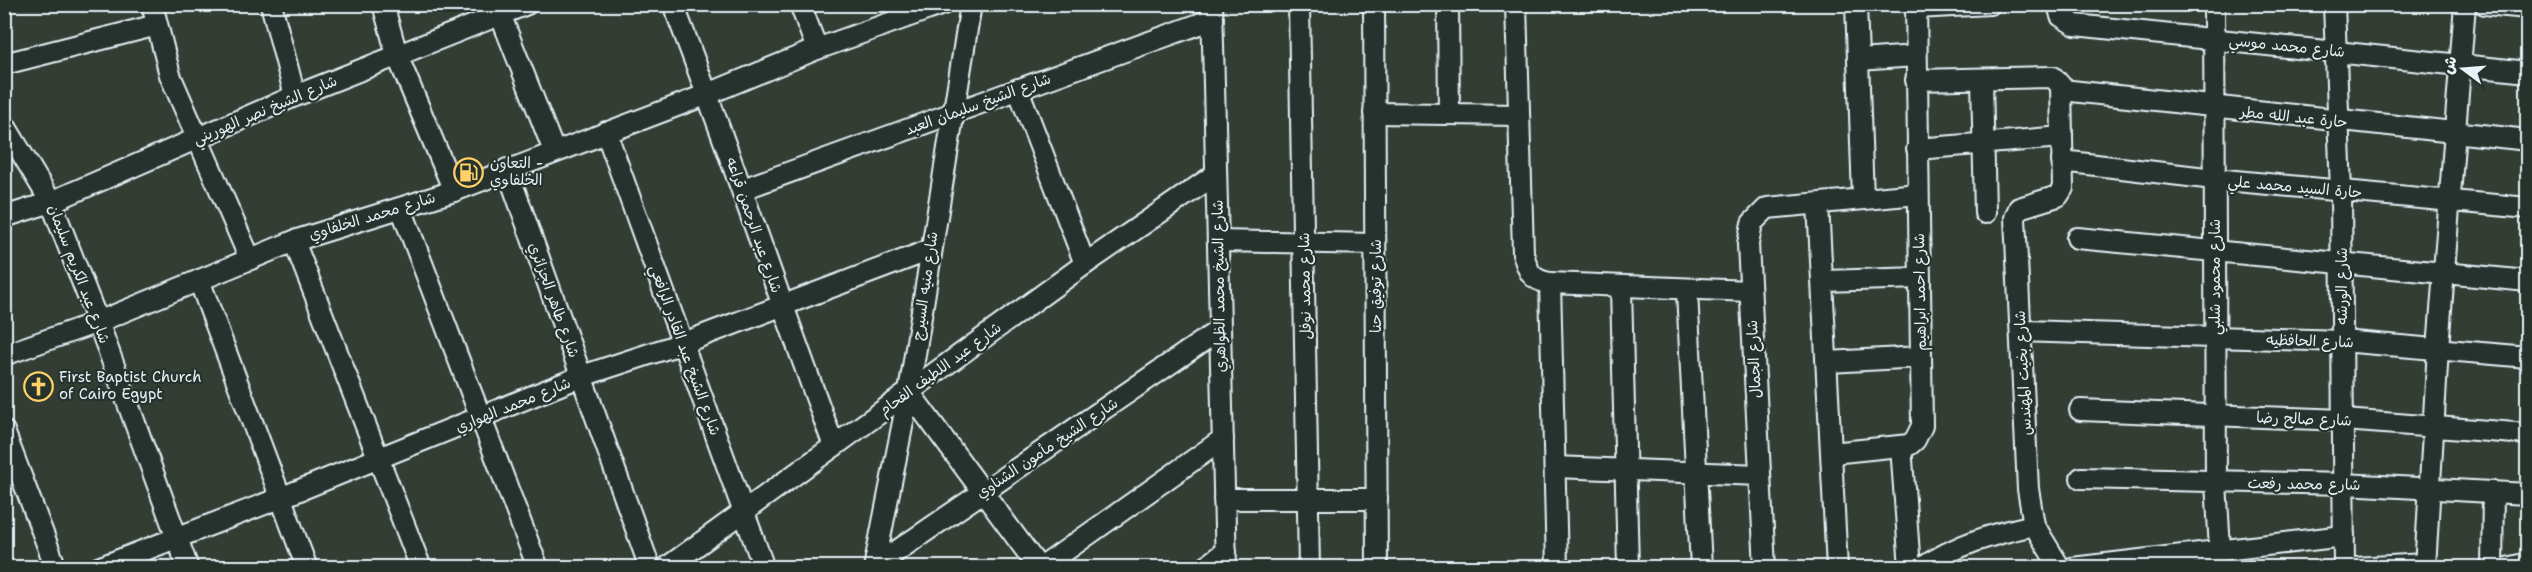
<svg xmlns="http://www.w3.org/2000/svg" width="2532" height="572" viewBox="0 0 2532 572" font-family="'Shantell Sans','Playpen Sans Arabic',sans-serif">
	<style>
		.lines { fill: none; stroke-linecap: round; stroke-linejoin: round }
		.minor-casing { stroke: #e8f1f8; stroke-width: 24 }
		.minor { stroke: #26332d; stroke-width: 20 }
		.labels { text-anchor: middle; dominant-baseline: central; stroke-width: 4.5; stroke-linejoin: round; paint-order: stroke }
		.street-label { font-size: 15px; fill: #e8f1f8; stroke: #26332d }
		.poi-label { font-size: 15px; fill: #e8f1f8; stroke: #26332d; text-anchor: start }
	</style>
	<rect width="100%" height="100%" fill="#333d34"/>
	<filter id="ink" filterUnits="userSpaceOnUse"><feTurbulence type="fractalNoise" baseFrequency=".0167" numOctaves="2"/><feDisplacementMap in="SourceGraphic" scale="12" xChannelSelector="R" yChannelSelector="G"/><feConvolveMatrix kernelMatrix="1 2 1 2 8 2 1 2 1" color-interpolation-filters="sRGB"/></filter>
	<g filter="url(#ink)">
		<g class="lines">
			<defs>
				<g id="minor">
					<path d="M 152,4 L 170,75 L 250,259"/>
					<path d="M 271,4 L 295,96"/>
					<path d="M 383,4 L 397,55 L 454,191"/>
					<path d="M 673,4 C 730,151 779,299 834,446"/>
					<path d="M 800,4 L 817,49"/>
					<path d="M 1212,4 L 1226,568"/>
					<path d="M 1299,4 L 1309,568"/>
					<path d="M 1374,4 L 1377,568"/>
					<path d="M 1448,4 L 1449,114"/>
					<path d="M 1516,4 L 1523,253 C 1528,271 1530,280 1550,283 L 1750,291"/>
					<path d="M 1856,4 L 1863,198"/>
					<path d="M 2058,4 L 2061,16 L 2075,25 L 2528,72"/>
					<path d="M 2214,4 L 2216,483 L 2220,549"/>
					<path d="M 2334,4 L 2341,192 L 2344,568"/>
					<path d="M 2485,4 L 2528,8"/>
					<path d="M 1916,8 L 1990,4"/>
					<path d="M 500,14 L 554,151"/>
					<path d="M 1858,60 L 1916,56"/>
					<path d="M 4,64 L 157,25"/>
					<path d="M 1982,79 L 1985,213"/>
					<path d="M 1916,80 L 2053,77 L 2061,86 L 2063,188 L 2058,196 L 2019,208 L 2015,218 L 2028,489 L 2034,525 L 2060,568"/>
					<path d="M 1018,89 L 1085,264"/>
					<path d="M 2062,90 L 2528,140"/>
					<path d="M 1374,113 L 1519,115"/>
					<path d="M 4,124 L 51,202 L 98,322 L 188,568"/>
					<path d="M 606,132 L 764,568"/>
					<path d="M 1917,149 L 2062,137"/>
					<path d="M 2062,161 L 2214,179 L 2528,208"/>
					<path d="M 507,169 L 650,568"/>
					<path d="M 743,189 L 1213,19"/>
					<path d="M 1818,204 L 1837,568"/>
					<path d="M 401,208 L 538,568"/>
					<path d="M 4,217 L 51,202 L 295,96 L 527,4"/>
					<path d="M 2077,238 L 2528,281"/>
					<path d="M 294,241 L 421,568"/>
					<path d="M 1218,241 L 1375,244"/>
					<path d="M 199,280 L 307,568"/>
					<path d="M 1824,281 L 1920,278"/>
					<path d="M 1550,283 L 1557,568"/>
					<path d="M 1621,288 L 1628,568"/>
					<path d="M 1687,291 L 1701,568"/>
					<path d="M 2021,331 L 2342,341 L 2528,357"/>
					<path d="M 4,355 L 98,322 L 294,241 L 454,191 L 708,94 L 817,49 L 943,4"/>
					<path d="M 1828,362 L 1921,357"/>
					<path d="M 909,392 L 1039,568"/>
					<path d="M 2080,410 L 2344,420 L 2528,434"/>
					<path d="M 4,431 L 56,568"/>
					<path d="M 1901,446 L 1910,568"/>
					<path d="M 1832,453 L 1909,445 L 1915,440 L 1922,426 L 1916,4"/>
					<path d="M 1555,467 L 1760,475"/>
					<path d="M 2081,478 L 2344,484 L 2528,494"/>
					<path d="M 1224,499 L 1377,499"/>
					<path d="M 875,566 L 1219,330"/>
					<path d="M 98,568 L 280,498 L 582,376 L 683,343 L 930,250"/>
					<path d="M 666,568 L 1085,264 L 1216,174"/>
					<path d="M 874,568 L 909,392 L 971,4"/>
					<path d="M 1041,568 L 1223,439"/>
					<path d="M 1204,568 L 1226,551"/>
					<path d="M 1765,568 L 1748,244 L 1752,223 L 1767,208 L 1918,194"/>
					<path d="M 1922,568 C 1957,544 1993,534 2034,525"/>
					<path d="M 2072,568 L 2344,536"/>
					<path d="M 2354,568 L 2425,564"/>
					<path d="M 2425,568 L 2438,348 L 2465,4"/>
					<path d="M 2492,568 L 2493,492"/>
					<path d="M 2507,568 L 2528,563"/>
				</g>
			</defs>
			<use href="#minor" class="minor-casing"/>
			<use href="#minor" class="minor"/>
		</g>
	</g>
	<defs>
		<symbol id="fuel-ring" viewBox="-11 -11 22 22"><circle r="9.5" fill="#26332d" stroke="#ffd166" stroke-width="1.5"/><path d="M-5.5-6h7V0h2V4h1.3V-2.5L3-4.5l.8-.8L6-3V5H2.5V1h-1V6h-7ZM-4.2-4.7v3.2H.2V-4.7Z" fill="#ffd166"/></symbol>
		<symbol id="church-ring" viewBox="-11 -11 22 22"><circle r="9.5" fill="#26332d" stroke="#ffd166" stroke-width="1.5"/><path d="M-1.2-6h2.4v3.5h3.3v2.4h-3.3V6h-2.4V-.1h-3.3v-2.4h3.3Z" fill="#ffd166"/></symbol>
	</defs>
	<g fill-rule="evenodd">
		<use href="#fuel-ring" x="452" y="156" width="33" height="33"/>
		<use href="#church-ring" x="22" y="370" width="33" height="33"/>
	</g>
	<g class="labels">
		<g class="street-label">
			<text transform="translate(2287 46) rotate(6)">شارع محمد موسي</text>
			<text transform="translate(978 104) rotate(-20)">شارع الشيخ سليمان العبد</text>
			<text transform="translate(265 110) rotate(-23)">شارع الشيخ نصر الهوريني</text>
			<text transform="translate(2294 117) rotate(6)">حارة عبد الله مطر</text>
			<text transform="translate(2295 187) rotate(5)">حارة السيد محمد علي</text>
			<text transform="translate(372 216) rotate(-17)">شارع محمد الخلفاوي</text>
			<text transform="translate(754 225) rotate(71)">شارع عبد الرحمن قراعه</text>
			<text transform="translate(79 274) rotate(69)">شارع عبد الكريم سليمان</text>
			<text transform="translate(2215 277) rotate(-90)">شارع محمود شلبي</text>
			<text transform="translate(925 286) rotate(-82)">شارع منيه السيرج</text>
			<text transform="translate(1219 286) rotate(-91)">شارع الشيخ محمد الظواهري</text>
			<text transform="translate(1305 286) rotate(-91)">شارع محمد نوفل</text>
			<text transform="translate(1376 286) rotate(-90)">شارع توفيق حنا</text>
			<text transform="translate(2342 286) rotate(-90)">شارع الورشه</text>
			<text transform="translate(1920 292) rotate(-91)">شارع احمد ابراهيم</text>
			<text transform="translate(554 300) rotate(70)">شارع طاهر الجزائري</text>
			<text transform="translate(2310 341) rotate(2)">شارع الحافظيه</text>
			<text transform="translate(685 350) rotate(70)">شارع الشيخ عبد القادر الرافعي</text>
			<text transform="translate(1754 359) rotate(-93)">شارع الجمال</text>
			<text transform="translate(940 369) rotate(-36)">شارع عبد اللطيف الفحام</text>
			<text transform="translate(2023 373) rotate(-93)">شارع بخيت المهندس</text>
			<text transform="translate(513 405) rotate(-22)">شارع محمد الهواري</text>
			<text transform="translate(2304 419) rotate(2)">شارع صالح رضا</text>
			<text transform="translate(1047 448) rotate(-34)">شارع الشيخ مأمون الشناوي</text>
			<text transform="translate(2304 484) rotate(1)">شارع محمد رفعت</text>
		</g>
		<g class="poi-label">
			<text x="490" y="163">التعاون -<tspan x="490" dy="17">الخلفاوي</tspan></text>
			<text x="59" y="377">First Baptist Church<tspan x="59" dy="17">of Cairo Egypt</tspan></text>
		</g>
	</g>
	<rect width="2532" height="572" fill="none" stroke="#26332d" stroke-width="24"/>
	<rect x="12" y="12" width="2508" height="548" fill="none" stroke="#e8f1f8" stroke-width="2" filter="url(#ink)"/>
	<g transform="translate(2463 69) rotate(286)" stroke="#26332d" stroke-width="4.5" paint-order="stroke">
	<path d="M0-4.5L10 22L0 15L-10 22Z" fill="#e8f1f8"/>
	<text y="-9" font-size="16" font-weight="bold" text-anchor="middle" fill="#e8f1f8">ش</text>
	</g>
</svg>
